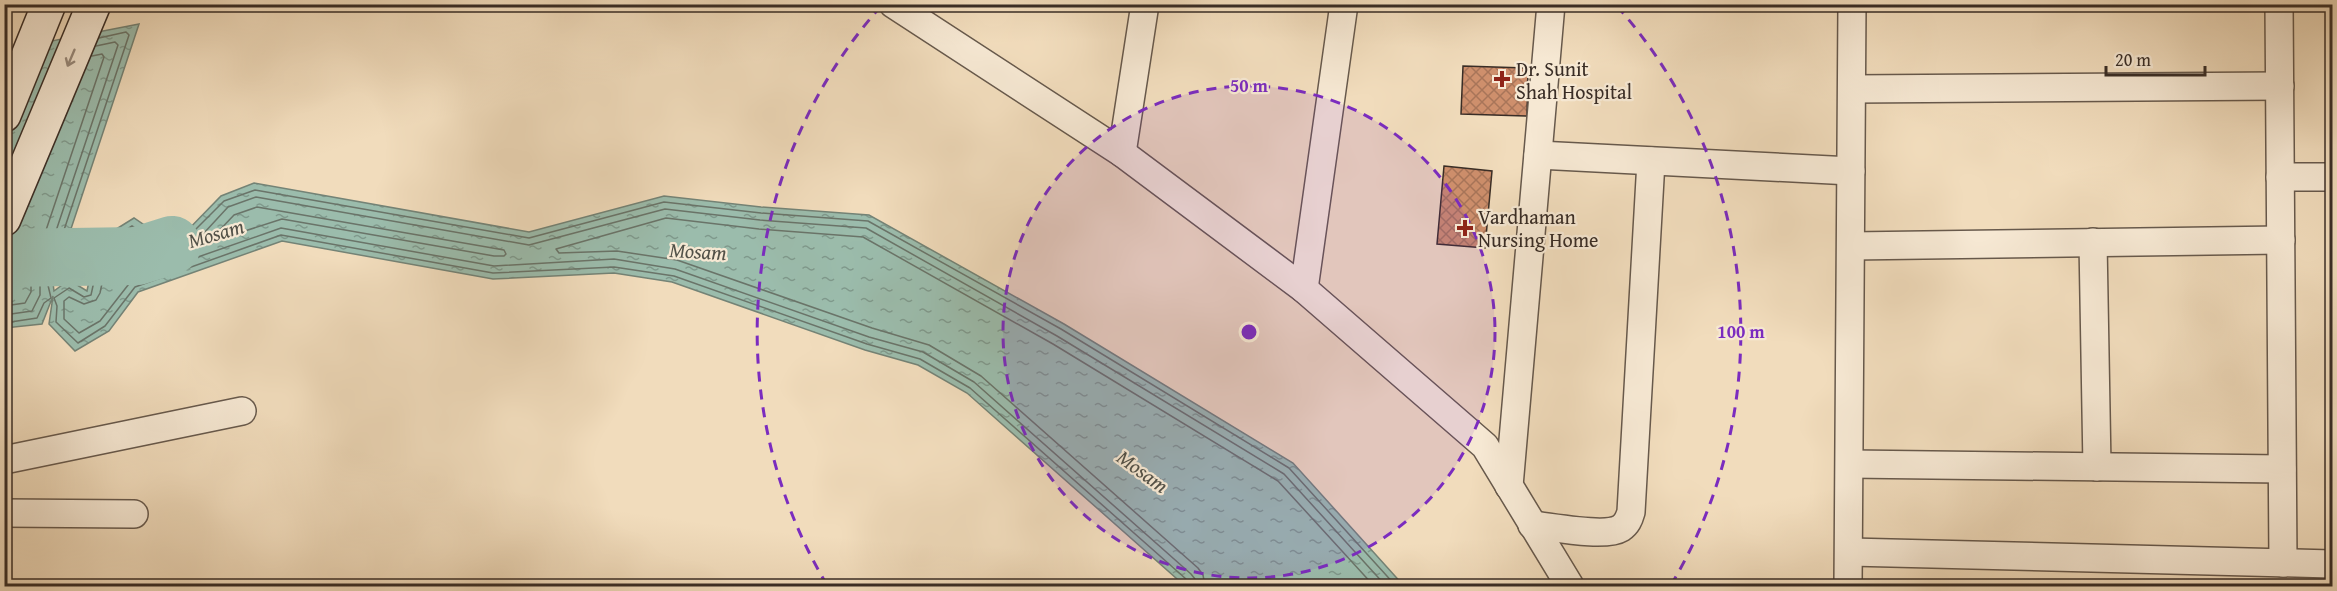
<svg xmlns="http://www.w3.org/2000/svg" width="2337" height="591" viewBox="0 0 2337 591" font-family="'Gentium Book Plus',serif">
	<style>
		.water { fill: url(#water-ripples); stroke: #748376; stroke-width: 1.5 }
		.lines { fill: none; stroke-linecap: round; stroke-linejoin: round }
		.shore { stroke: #6a7469; stroke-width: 1.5 }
		.river { stroke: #9bbcac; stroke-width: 58 }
		.building { fill: url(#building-cross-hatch); stroke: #392d26; stroke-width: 1.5 }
		.street-casing { stroke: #67594c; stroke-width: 30 }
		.secondary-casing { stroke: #392d26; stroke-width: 36 }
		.street { stroke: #f6e8d3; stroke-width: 27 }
		.secondary { stroke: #f6e8d3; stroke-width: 33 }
		.oneway { stroke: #988a7c }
		.ring { fill: none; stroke: #7b2cbf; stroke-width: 3; stroke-dasharray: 10 8 }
		.poi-dot { fill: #8f2418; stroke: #f6e8d3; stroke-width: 2 }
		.labels { text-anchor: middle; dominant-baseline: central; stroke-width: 4.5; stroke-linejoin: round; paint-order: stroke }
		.poi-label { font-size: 20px; fill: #392d26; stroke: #f6e8d3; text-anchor: start }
		.water-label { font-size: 21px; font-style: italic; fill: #525148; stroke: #f6e8d3 }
		.centre { fill: #7b2cbf; stroke: #f6e8d3; stroke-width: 3 }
		.ring-label { font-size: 18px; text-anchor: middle; font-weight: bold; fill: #7b2cbf; stroke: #f6e8d3; stroke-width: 4.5; stroke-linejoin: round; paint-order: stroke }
	</style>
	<defs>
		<pattern id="water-ripples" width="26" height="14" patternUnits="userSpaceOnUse" patternTransform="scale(1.5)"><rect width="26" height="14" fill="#9bbcac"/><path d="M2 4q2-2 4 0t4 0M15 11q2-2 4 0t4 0" fill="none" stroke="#7f998c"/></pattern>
		<pattern id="building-cross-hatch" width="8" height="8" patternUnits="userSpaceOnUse" patternTransform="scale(1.5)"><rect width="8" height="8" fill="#ce8f6c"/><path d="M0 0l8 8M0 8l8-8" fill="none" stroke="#a87559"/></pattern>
	</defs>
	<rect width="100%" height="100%" fill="#f1dcbc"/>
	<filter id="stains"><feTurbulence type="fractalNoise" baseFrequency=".00333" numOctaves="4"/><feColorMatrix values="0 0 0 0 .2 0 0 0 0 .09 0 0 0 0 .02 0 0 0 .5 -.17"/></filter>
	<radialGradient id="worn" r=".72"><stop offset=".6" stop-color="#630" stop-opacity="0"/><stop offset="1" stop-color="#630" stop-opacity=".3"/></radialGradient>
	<path class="water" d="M 139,24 L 53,283 L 54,291 L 69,280 L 87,291 L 97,241 L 134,218 L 159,235 L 182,236 L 221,196 L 254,183 L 529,232 L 664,196 L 761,207 L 869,215 L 1064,324 L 1293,463 L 1404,586 L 1185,586 L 967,393 L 918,365 L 865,350 L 672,282 L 614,273 L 493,279 L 282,241 L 138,292 L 109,331 L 75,351 L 49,324 L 53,296 L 42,324 L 5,328 L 5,50 Z"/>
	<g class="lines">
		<g class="shore">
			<path d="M 257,207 L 504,250 L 506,254 L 504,256 L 494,256 L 282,219 L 217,240 L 214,239 L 214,236 L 234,215 Z"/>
			<path d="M 132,246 L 154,257 L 155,261 L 127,272 L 114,282 L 113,279 L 117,256 Z"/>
			<path d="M 4,306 L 25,303 L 31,292 L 31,275 L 104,57 L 102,54 L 92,56"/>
			<path d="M 4,315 L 32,311 L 40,295 L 40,279 L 118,45 L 115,42 L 96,46"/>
			<path d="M 4,323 L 37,318 L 44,303 L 51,298 L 47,281 L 129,35 L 126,32 L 99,38"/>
			<path d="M 1188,586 L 1186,579 L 970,388 L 920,359 L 867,344 L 674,276 L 614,267 L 493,273 L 281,235 L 135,287 L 105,326 L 78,343 L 56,322 L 57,306 L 54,298 L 69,288 L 84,297 L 91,295 L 102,245 L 132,226 L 158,241 L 183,242 L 224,201 L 255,190 L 529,238 L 664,202 L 761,213 L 868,221 L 1061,329 L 1289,468 L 1396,586"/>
			<path d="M 1196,586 L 1195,579 L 1191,574 L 974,382 L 923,352 L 869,337 L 675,269 L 614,259 L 494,266 L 281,228 L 132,280 L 100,321 L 79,333 L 64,319 L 64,301 L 69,297 L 84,304 L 96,300 L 100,293 L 109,250 L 132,235 L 157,248 L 183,250 L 192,246 L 228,207 L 256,197 L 529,245 L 665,209 L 760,220 L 866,228 L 1057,336 L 1284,474 L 1386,586"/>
			<path d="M 1205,586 L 1203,575 L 1198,568 L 981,376 L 929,345 L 872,328 L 677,260 L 617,251 L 559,253 L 556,249 L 666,218 L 759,229 L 863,237 L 1053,344 L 1278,481 L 1374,586"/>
		</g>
		<path class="river" d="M 4,258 L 137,256 L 172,245"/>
	</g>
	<g class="building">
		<path d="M 1463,66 L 1528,68 L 1527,116 L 1461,114 Z"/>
		<path d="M 1444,166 L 1492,171 L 1485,248 L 1437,244 Z"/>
	</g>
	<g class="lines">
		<defs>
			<g id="street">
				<path d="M 893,4 L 1122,153 L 1304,289 L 1485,446 L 1570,586"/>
				<path d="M 2279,4 L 2283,563"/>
				<path d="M 1852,89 L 2280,86"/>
				<path d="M 1122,153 L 1145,4"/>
				<path d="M 1538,155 L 1851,171"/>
				<path d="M 2280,177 L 2332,177"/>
				<path d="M 2093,242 L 2097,467"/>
				<path d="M 1851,246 L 2281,240"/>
				<path d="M 1304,289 L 1344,4"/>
				<path d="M 4,460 L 242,411"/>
				<path d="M 1850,464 L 2282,469"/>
				<path d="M 1509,486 L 1551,4"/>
				<path d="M 4,513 L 134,514"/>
				<path d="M 1532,525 C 1552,527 1605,538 1621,528 C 1627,524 1629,519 1631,512 L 1651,161"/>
				<path d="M 1850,552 L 2332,564"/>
				<path d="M 1848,586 L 1852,4"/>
			</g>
			<g id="secondary">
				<path d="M 4,115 L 49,4"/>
				<path d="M 4,219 L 94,4"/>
			</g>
		</defs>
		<use href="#street" class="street-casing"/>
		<use href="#secondary" class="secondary-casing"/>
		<use href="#street" class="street"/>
		<use href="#secondary" class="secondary"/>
	</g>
	<defs><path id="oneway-shaft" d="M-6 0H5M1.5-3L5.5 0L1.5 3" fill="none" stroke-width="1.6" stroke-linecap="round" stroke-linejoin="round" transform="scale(1.5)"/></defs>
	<use class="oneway" href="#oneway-shaft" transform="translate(71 58) rotate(113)"/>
	<circle cx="1249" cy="332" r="246" fill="#7b2cbf" fill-opacity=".12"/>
	<g class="ring">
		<circle cx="1249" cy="332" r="246"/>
		<path d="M827 585A492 492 0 0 1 881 6M1617 6A492 492 0 0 1 1671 585"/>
	</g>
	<g class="poi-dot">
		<path d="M1499 70h6v6h6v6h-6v6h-6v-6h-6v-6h6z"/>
		<path d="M1462 219h6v6h6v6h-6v6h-6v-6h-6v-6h6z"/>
	</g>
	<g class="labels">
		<g class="poi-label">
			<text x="1516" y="68">Dr. Sunit<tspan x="1516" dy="23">Shah Hospital</tspan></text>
			<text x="1478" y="216">Vardhaman<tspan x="1478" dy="23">Nursing Home</tspan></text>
		</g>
		<g class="water-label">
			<text transform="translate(216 233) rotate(-16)">Mosam</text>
			<text transform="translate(698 251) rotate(3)">Mosam</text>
			<text transform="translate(1143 471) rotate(36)">Mosam</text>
		</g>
	</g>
	<circle cx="1249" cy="332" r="9" class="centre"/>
	<g class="ring-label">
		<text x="1249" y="92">50 m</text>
		<text x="1741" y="338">100 m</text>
	</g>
	<rect width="2337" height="591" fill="none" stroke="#f1dcbc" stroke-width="24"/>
	<rect x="6" y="6" width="2325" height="579" fill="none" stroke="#392d26" stroke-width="3"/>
	<rect x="12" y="12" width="2313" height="567" fill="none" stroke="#392d26" stroke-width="1.5"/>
	<path d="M2106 66v9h99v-9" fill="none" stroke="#392d26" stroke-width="3"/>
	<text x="2115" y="66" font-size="18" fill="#392d26" stroke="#f6e8d3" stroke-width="4.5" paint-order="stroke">20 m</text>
	<rect width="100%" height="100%" filter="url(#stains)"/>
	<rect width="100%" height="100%" fill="url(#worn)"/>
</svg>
